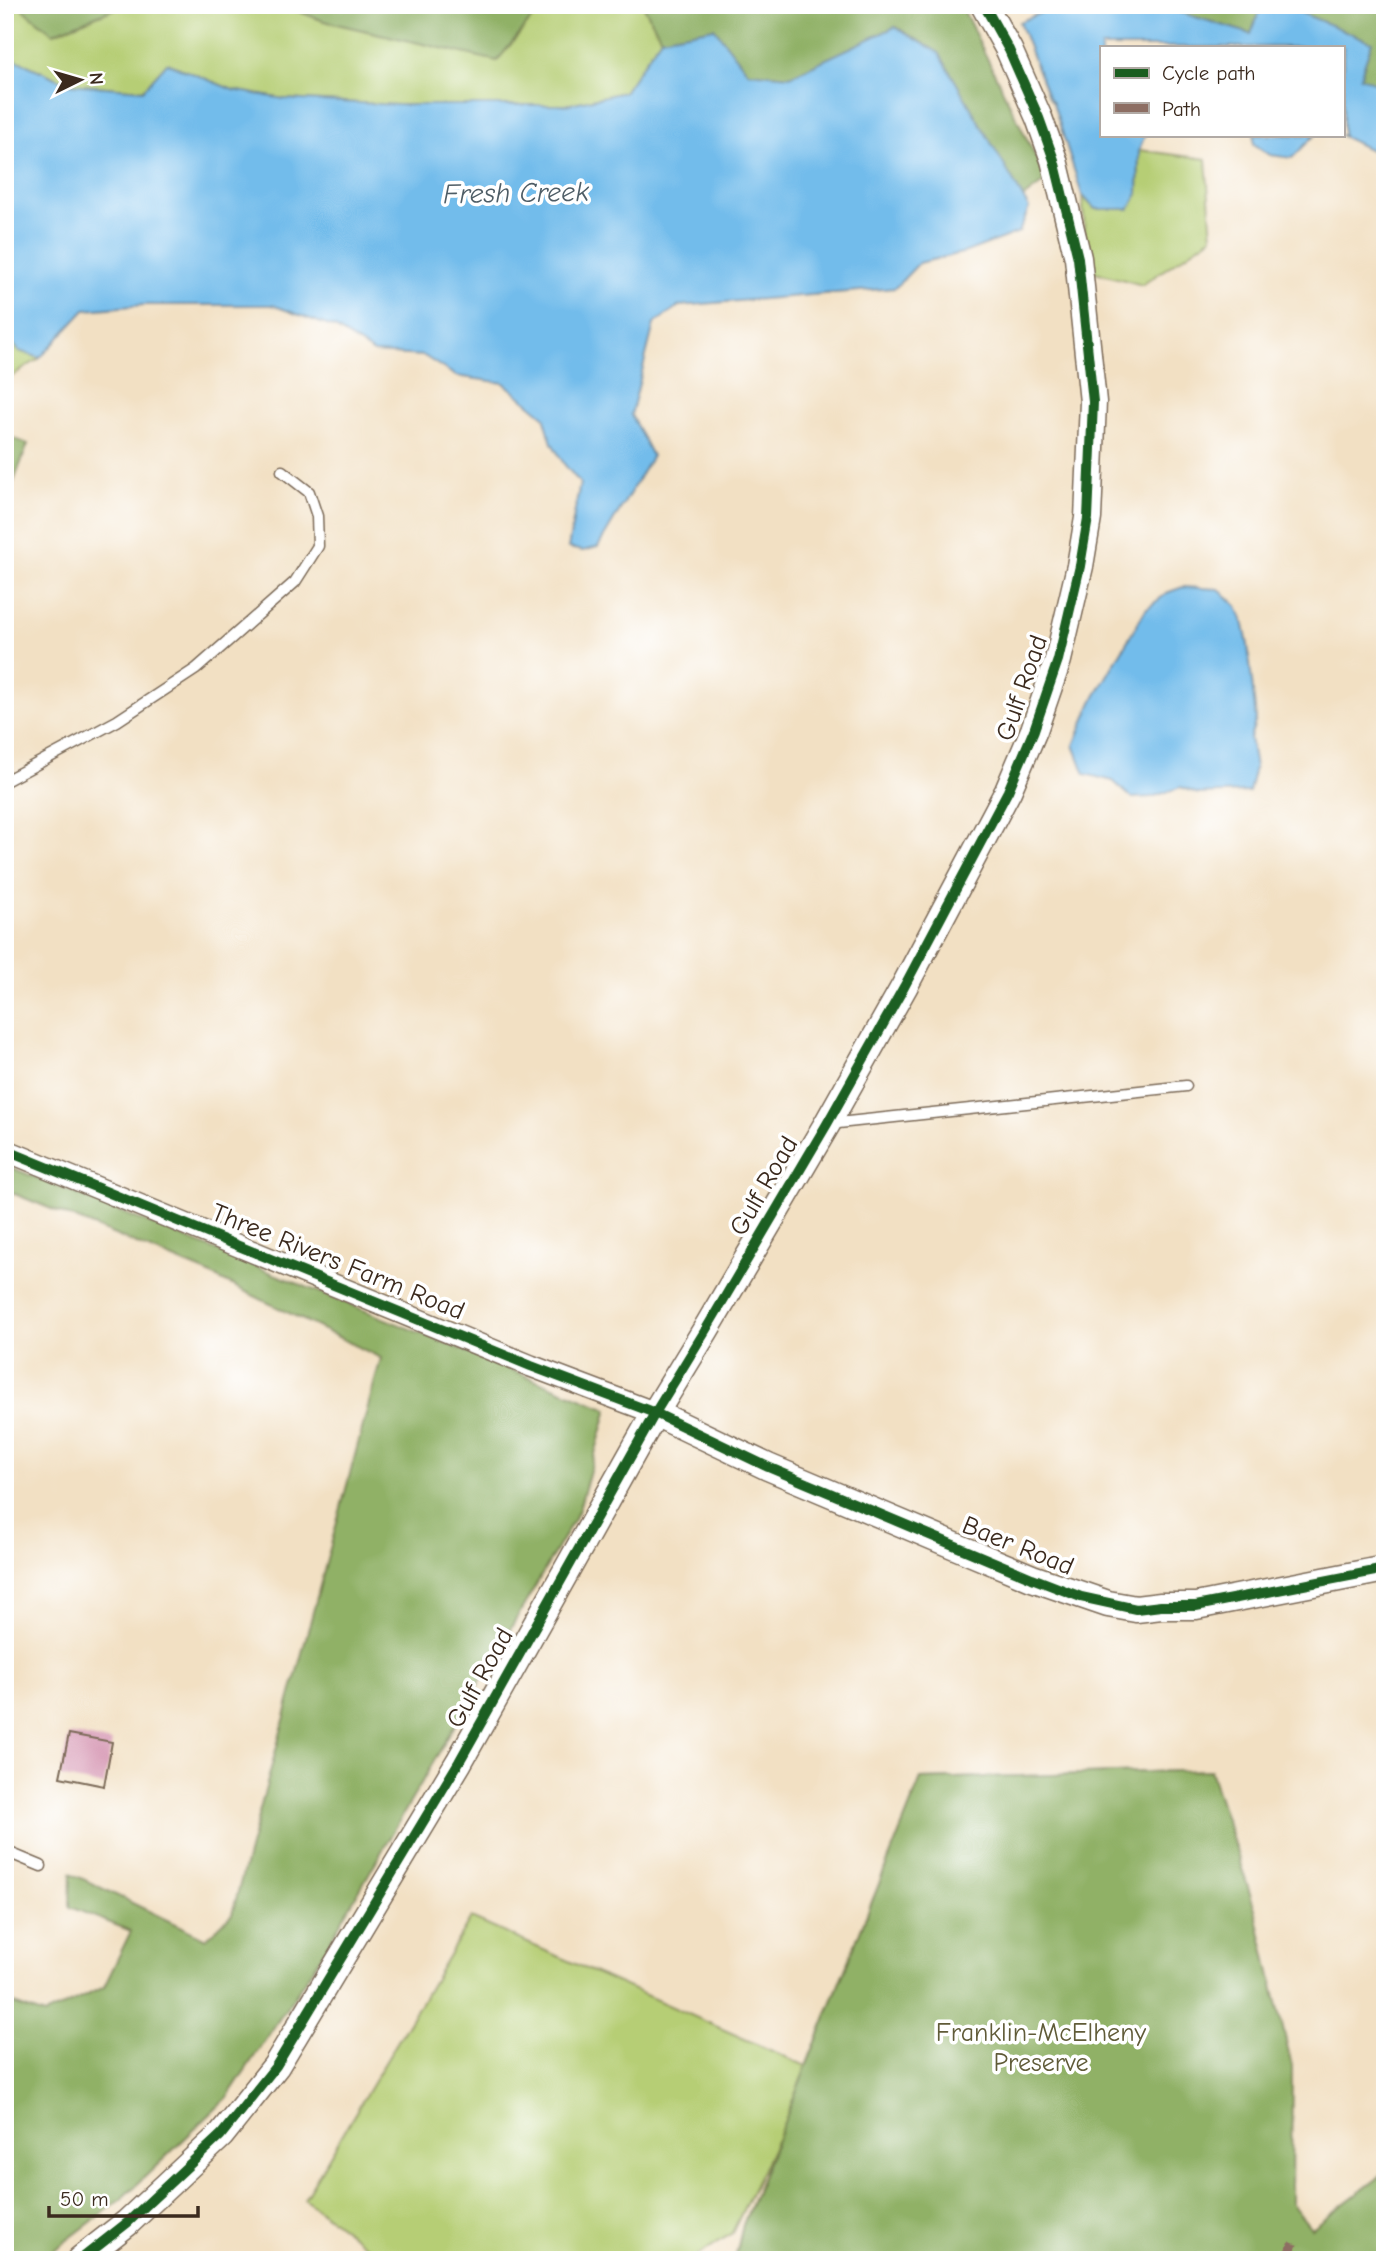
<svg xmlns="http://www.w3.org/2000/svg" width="1390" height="2265" viewBox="0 0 1390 2265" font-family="'Comic Neue',sans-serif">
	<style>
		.green { fill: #b6ce74; stroke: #787c49; stroke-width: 2 }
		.forest { fill: #90b166; stroke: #666e42; stroke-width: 2 }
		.water { fill: #72bceb; stroke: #567384; stroke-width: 2 }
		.building { fill: #d79ab5 }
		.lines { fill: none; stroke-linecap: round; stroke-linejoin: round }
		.service-casing { stroke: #7b6a58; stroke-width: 13 }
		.minor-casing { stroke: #7b6a58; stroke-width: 24 }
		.tertiary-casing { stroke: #7b6a58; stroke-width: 29 }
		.service { stroke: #fff; stroke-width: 10 }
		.minor { stroke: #fff; stroke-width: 21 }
		.tertiary { stroke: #fff; stroke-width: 26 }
		.quiet { stroke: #8d6e63; stroke-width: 9; stroke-dasharray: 18 9; stroke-linecap: butt }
		.cycleway-casing { stroke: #fff; stroke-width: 15 }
		.cycleway { stroke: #1b5e20; stroke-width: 10 }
		.labels { text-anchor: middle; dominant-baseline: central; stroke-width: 7; stroke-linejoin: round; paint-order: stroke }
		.street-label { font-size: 26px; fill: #3b2a1e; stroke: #fff }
		.park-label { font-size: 26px; fill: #605b38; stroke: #fff }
		.water-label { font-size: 28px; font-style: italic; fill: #4e5d66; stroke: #fff }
	</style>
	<rect width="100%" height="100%" fill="#fff"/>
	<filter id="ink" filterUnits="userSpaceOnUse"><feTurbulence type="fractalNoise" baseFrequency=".0143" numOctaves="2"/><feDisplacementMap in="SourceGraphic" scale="14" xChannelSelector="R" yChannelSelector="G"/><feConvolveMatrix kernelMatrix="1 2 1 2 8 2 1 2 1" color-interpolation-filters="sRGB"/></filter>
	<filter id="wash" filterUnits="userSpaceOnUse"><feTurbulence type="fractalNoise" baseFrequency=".00686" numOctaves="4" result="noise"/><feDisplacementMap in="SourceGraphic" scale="28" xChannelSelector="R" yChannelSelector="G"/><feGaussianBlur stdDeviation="1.57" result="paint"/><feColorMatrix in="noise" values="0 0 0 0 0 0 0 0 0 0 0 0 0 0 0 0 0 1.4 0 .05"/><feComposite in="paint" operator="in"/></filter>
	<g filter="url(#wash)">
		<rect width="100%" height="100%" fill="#f2e0c3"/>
		<g class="green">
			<path d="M 5,5 L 17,5 L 54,33 L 124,5 L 282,5 L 324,21 L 497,61 L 543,5 L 643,5 L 661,38 L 624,92 L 565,105 L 397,105 L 284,99 L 233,90 L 167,63 L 143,90 L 69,84 L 5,55 Z"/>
			<path d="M 1139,150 L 1206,159 L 1212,237 L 1142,285 L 1088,270 L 1082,195 L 1095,209 L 1138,194 Z"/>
			<path d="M 5,333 L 19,351 L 40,358 L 5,381 Z"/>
			<path d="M 1210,1770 L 735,2260 L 743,2225 L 776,2141 L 732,2233 L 691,2260 L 385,2260 L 304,2199 L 471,1918 L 806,2066 L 921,1779 Z"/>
		</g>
		<g class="forest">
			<path d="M 17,5 L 124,5 L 53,33 Z"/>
			<path d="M 282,5 L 448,5 L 470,13 L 505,8 L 507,5 L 543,5 L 497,61 L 324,21 Z"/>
			<path d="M 643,5 L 961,5 L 1047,180 L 1023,198 L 939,53 L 896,27 L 790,76 L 748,72 L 714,28 L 661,38 Z"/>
			<path d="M 1156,5 L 1262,5 L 1251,34 Z"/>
			<path d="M 1282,5 L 1385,5 L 1385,86 L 1360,78 L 1372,42 Z"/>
			<path d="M 5,435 L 28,444 L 5,505 Z"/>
			<path d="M 5,1165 L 608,1409 L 578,1512 L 323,1953 L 226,2099 L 124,2197 L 41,2260 L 5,2260 L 5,2001 L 45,2015 L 104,1987 L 131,1931 L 70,1907 L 71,1873 L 206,1939 L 232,1914 L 381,1358 L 205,1272 L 5,1190 Z"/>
			<path d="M 1210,1770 L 1255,1909 L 1292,2066 L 1291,2203 L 1311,2228 L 1385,2173 L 1385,2260 L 735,2260 L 743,2225 L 921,1779 Z"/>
		</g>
		<g class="water">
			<path d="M 1059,5 L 1156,5 L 1251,34 L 1262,5 L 1282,5 L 1372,42 L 1360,77 L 1385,86 L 1385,157 L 1340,135 L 1343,135 L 1343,47 L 1101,47 L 1101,135 L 1145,135 L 1139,150 L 1138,194 L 1129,209 L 1095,209 L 1082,195 L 1053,103 L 1048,96 L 1019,22 Z"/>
			<path d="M 895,27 L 939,53 L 1029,208 L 1019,232 L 966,252 L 919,263 L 895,288 L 679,306 L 654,324 L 631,415 L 652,456 L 598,547 L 583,551 L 568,548 L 580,483 L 564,464 L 552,443 L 544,416 L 504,383 L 456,376 L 424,356 L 374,353 L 335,328 L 272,305 L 144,305 L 85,310 L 40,358 L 19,351 L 5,333 L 5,55 L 69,84 L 143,90 L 167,63 L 233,90 L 284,99 L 397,105 L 565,105 L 624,92 L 661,38 L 714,28 L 748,72 L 790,76 Z"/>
			<path d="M 1254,135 L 1315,135 L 1292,158 L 1270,155 L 1254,144 Z"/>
			<path d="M 1183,587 L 1219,589 L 1237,606 L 1244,625 L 1248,645 L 1256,719 L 1250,738 L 1255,767 L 1249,792 L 1198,794 L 1181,787 L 1152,797 L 1132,798 L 1113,781 L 1085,774 L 1074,745 L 1092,702 L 1146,609 L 1169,592 Z"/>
		</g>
		<g id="blocks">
			<path class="building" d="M 69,1734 L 112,1742 L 104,1786 L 60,1777 Z"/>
		</g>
	</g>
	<g filter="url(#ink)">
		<use href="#blocks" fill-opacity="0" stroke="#7b6a58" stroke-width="2"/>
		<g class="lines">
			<defs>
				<g id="service">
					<path d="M 5,781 L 117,721 L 196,669 L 295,582 L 318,546 L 317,516 L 309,492 L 282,471"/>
					<path d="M 829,1124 L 1186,1086"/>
					<path d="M 5,1851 L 41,1866"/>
				</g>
				<path id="minor" d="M 5,1150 L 531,1366 L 655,1413"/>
				<g id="tertiary">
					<path d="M 655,1413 L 768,1467 L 967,1551 L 1032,1578 L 1108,1604 L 1136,1609 L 1161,1606 L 1196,1606 L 1385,1569"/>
					<path d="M 80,2260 L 127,2223 L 221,2135 L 276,2066 L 459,1762 L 655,1413 L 705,1331 L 827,1124 L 904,987 L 1008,791 L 1034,730 L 1058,660 L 1080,566 L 1088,518 L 1093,402 L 1078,258 L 1054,160 L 1039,118 L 1009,50 L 984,5"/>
				</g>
			</defs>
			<use href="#service" class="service-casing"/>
			<use href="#minor" class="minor-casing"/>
			<use href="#tertiary" class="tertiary-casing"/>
			<use href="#service" class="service"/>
			<use href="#minor" class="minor"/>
			<use href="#tertiary" class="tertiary"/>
			<path class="quiet" d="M 1287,2260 L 1296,2236"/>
			<defs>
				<g id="cycleway">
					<path d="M 5,1150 L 531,1366 L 655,1413 L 768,1467 L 1032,1578 L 1081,1597 L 1136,1609 L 1161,1606 L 1196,1606 L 1385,1569"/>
					<path d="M 80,2260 L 127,2223 L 221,2135 L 276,2066 L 459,1762 L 655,1413 L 705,1331 L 827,1124 L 904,987 L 1008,791 L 1034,730 L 1058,660 L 1080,566 L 1088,518 L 1093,402 L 1078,258 L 1054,160 L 1039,118 L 1009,50 L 984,5"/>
				</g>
			</defs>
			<use href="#cycleway" class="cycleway-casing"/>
			<use href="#cycleway" class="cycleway"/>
		</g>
	</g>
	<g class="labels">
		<g class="street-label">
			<text transform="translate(1022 688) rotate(-71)">Gulf Road</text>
			<text transform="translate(764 1186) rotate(-60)">Gulf Road</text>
			<text transform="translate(338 1262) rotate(22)">Three Rivers Farm Road</text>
			<text transform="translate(1018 1546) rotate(22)">Baer Road</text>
			<text transform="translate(480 1678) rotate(-61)">Gulf Road</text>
		</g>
		<g class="park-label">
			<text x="1041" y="2033">Franklin-McElheny<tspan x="1041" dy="30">Preserve</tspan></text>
		</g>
		<g class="water-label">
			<text transform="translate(516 193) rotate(-1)">Fresh Creek</text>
		</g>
	</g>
	<rect width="1390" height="2265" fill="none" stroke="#fff" stroke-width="28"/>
	<rect x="1100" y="46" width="245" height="91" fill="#ffffff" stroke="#b1aaa5" stroke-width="2"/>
	<rect x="1114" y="68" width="35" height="10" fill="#1b5e20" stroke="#b1aaa5" stroke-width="2"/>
	<text x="1162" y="80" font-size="21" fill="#3b2a1e">Cycle path</text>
	<rect x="1114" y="103" width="35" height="10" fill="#8d6e63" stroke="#b1aaa5" stroke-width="2"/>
	<text x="1162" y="116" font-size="21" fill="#3b2a1e">Path</text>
	<g transform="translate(80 80) rotate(85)" stroke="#ffffff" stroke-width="5" paint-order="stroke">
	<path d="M0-5L12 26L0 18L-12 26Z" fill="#3b2a1e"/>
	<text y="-10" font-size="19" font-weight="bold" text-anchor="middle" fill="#3b2a1e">N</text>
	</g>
	<path d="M49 2206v10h149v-10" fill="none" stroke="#3b2a1e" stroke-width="3.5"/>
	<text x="60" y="2206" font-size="21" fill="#3b2a1e" stroke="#ffffff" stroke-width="5" paint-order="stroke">50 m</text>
</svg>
